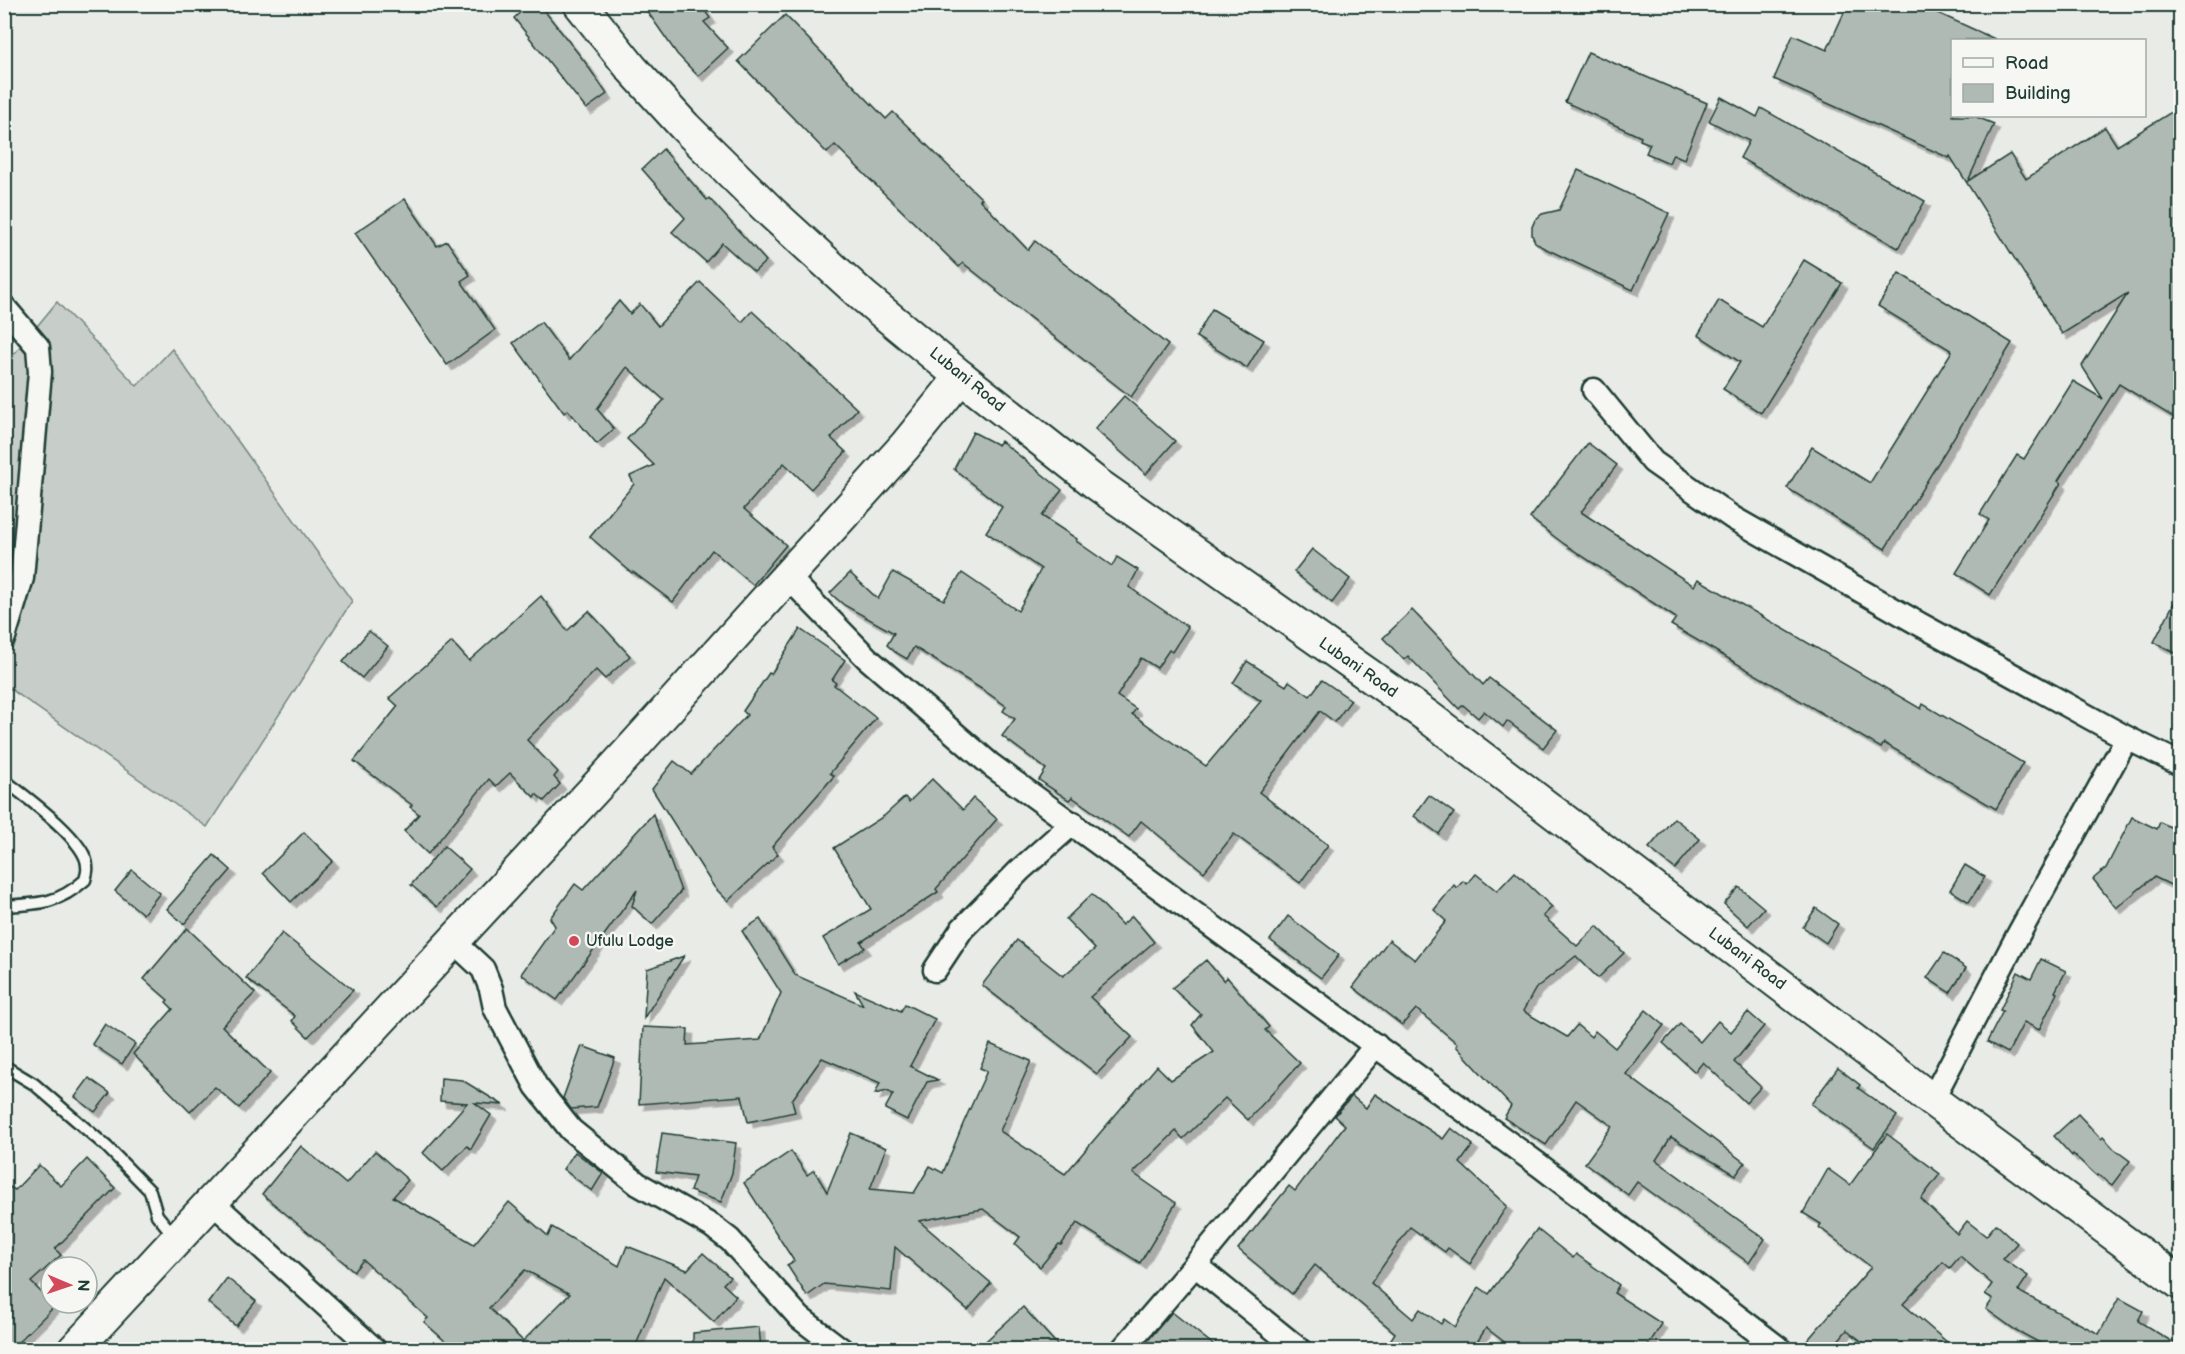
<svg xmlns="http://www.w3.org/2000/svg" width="2185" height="1354" viewBox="0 0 2185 1354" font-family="'Balsamiq Sans',sans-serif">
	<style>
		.pitch { fill: #c7cec9; stroke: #73867e; stroke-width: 1.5 }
		.building { fill: #b0bab5; stroke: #1f3d34; stroke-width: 1.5; fill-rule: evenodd; filter: url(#shadow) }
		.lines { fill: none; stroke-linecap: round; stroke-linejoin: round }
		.lane-casing { stroke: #1f3d34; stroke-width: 15 }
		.street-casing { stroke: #1f3d34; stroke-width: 27 }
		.secondary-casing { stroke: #1f3d34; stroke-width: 36 }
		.lane { stroke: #f6f6f2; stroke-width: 10 }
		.street { stroke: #f6f6f2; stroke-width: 22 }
		.secondary { stroke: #f6f6f2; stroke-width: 32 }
		.poi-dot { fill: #d1495b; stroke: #f6f6f2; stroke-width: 2 }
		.labels { text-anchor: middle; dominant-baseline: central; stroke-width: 5; stroke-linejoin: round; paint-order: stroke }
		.street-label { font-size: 16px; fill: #1f3d34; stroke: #f6f6f2 }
		.poi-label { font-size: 16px; fill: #1f3d34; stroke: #f6f6f2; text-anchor: start }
	</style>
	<defs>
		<filter id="shadow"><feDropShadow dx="5.5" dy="5.5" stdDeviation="0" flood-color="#0004"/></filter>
	</defs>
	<rect width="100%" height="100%" fill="#e9ebe7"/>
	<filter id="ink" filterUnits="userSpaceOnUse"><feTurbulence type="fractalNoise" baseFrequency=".0167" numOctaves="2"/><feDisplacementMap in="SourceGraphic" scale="12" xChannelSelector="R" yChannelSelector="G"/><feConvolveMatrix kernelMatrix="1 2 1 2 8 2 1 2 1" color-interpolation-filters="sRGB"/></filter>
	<g filter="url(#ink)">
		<path class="pitch" d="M 57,302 L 137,386 L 172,349 L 352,601 L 207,827 L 5,685 L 5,365 Z"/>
		<g class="building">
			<path d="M 529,4 L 539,4 L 585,62 L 607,94 L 586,109 L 514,18 Z"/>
			<path d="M 642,4 L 700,4 L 710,18 L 704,22 L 728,48 L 698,76 L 677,54 Z"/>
			<path d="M 1848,4 L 1918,4 L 1997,40 L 1953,40 L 1953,116 L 1974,116 L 1994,124 L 1968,181 L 2010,154 L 2026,179 L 2105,127 L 2117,146 L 2181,106 L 2181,422 L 2119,384 L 2058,481 L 2061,483 L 1990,595 L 1956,573 L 1989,520 L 1980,514 L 2017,455 L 2024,459 L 2073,381 L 2103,399 L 2082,366 L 2128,293 L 2062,334 L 1950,156 L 1949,158 L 1774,79 L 1793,35 L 1827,50 Z"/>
			<path d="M 785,15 L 886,119 L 893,112 L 982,199 L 980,200 L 1028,250 L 1035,241 L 1168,345 L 1131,397 L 996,291 L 997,290 L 963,263 L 959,267 L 835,145 L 827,153 L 738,61 Z"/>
			<path d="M 1588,52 L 1707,103 L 1684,159 L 1673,154 L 1669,163 L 1646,153 L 1650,144 L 1640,140 L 1641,137 L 1565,102 Z"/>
			<path d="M 1721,97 L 1757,117 L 1761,108 L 1925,201 L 1898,248 L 1740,158 L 1749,141 L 1709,121 Z"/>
			<path d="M 663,149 L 707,200 L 709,198 L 766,261 L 754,272 L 722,243 L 706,262 L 672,232 L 685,218 L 642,169 Z"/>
			<path d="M 1578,170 L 1669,213 L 1633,290 L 1542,247 L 1535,242 L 1532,235 L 1532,227 L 1535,220 L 1542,214 L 1559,210 Z"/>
			<path d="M 405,199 L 437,246 L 447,241 L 470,275 L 461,281 L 495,330 L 447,365 L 355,233 Z"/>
			<path d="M 1804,260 L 1842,283 L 1761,413 L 1723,389 L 1740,362 L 1698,335 L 1719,300 L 1762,327 Z"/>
			<path d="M 1899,273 L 2012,343 L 1885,549 L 1787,488 L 1812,447 L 1870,483 L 1952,351 L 1878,306 Z"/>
			<path d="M 700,282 L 742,322 L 752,311 L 857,409 L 831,438 L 846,452 L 811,489 L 784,463 L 744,509 L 786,545 L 753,585 L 712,550 L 673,602 L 633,572 L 632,573 L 590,537 L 634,484 L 630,476 L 654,465 L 627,439 L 664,400 L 627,367 L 597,409 L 614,429 L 597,444 L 568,410 L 564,413 L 513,343 L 541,322 L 569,360 L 619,301 L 630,314 L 640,304 L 658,326 Z"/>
			<path d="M 1212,309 L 1264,340 L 1247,368 L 1196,337 Z"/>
			<path d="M 1124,396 L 1175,441 L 1146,474 L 1095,429 Z"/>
			<path d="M 973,432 L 998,445 L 1001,441 L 1062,490 L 1042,516 L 1077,539 L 1076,541 L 1112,566 L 1117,557 L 1138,570 L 1129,587 L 1188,627 L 1172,652 L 1169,650 L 1157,668 L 1141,658 L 1117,696 L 1136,709 L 1132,714 L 1206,766 L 1261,701 L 1233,683 L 1247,661 L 1286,686 L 1289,681 L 1310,696 L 1322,680 L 1351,700 L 1335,722 L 1320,711 L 1259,792 L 1328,845 L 1300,883 L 1234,834 L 1204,872 L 1141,821 L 1129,837 L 1072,797 L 1069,800 L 1039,780 L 1046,769 L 1002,736 L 1015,719 L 1003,711 L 1006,706 L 983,690 L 914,647 L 907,659 L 895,652 L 887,645 L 894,633 L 844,605 L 830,593 L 850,573 L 878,599 L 893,572 L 944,600 L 962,573 L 1018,611 L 1041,569 L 986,532 L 1002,507 L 954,469 Z"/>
			<path d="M 1588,443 L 1617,465 L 1581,512 L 1694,586 L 1698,579 L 1921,709 L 1923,704 L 2023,763 L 1996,809 L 1884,743 L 1881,748 L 1671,625 L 1676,618 L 1564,544 L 1530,518 Z"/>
			<path d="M 1312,549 L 1350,579 L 1332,603 L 1294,572 Z"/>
			<path d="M 2181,589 L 2181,656 L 2154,642 Z"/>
			<path d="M 541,596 L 567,631 L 589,611 L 630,656 L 605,679 L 596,670 L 527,740 L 558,772 L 554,777 L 560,784 L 544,801 L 536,794 L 534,797 L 510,773 L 496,786 L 489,779 L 428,854 L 404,831 L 419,814 L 410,807 L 412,805 L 354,761 L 398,706 L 389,698 L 452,642 L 469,661 Z"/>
			<path d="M 1412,610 L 1483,685 L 1489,678 L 1557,730 L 1543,748 L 1507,721 L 1503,727 L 1484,711 L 1478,718 L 1463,705 L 1459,709 L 1408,656 L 1404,660 L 1383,638 Z"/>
			<path d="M 800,629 L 845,660 L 832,680 L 836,683 L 834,685 L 876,718 L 830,773 L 834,776 L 772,847 L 778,854 L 728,901 L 714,887 L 652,789 L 674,761 L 691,774 L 747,715 L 743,711 L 769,673 L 771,674 Z"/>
			<path d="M 369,631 L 388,646 L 362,678 L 343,662 Z"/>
			<path d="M 932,779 L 963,810 L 973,798 L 997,819 L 936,889 L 938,892 L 861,942 L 865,948 L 838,964 L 823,938 L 871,909 L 834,848 L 884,816 L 905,797 L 909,802 Z"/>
			<path d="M 1429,795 L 1454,813 L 1439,834 L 1414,816 Z"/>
			<path d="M 653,814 L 681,891 L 652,924 L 632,906 L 637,890 L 557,1000 L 521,974 L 555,926 L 550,918 L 575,884 L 583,890 Z"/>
			<path d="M 2132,817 L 2157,829 L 2160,822 L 2181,832 L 2181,890 L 2154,877 L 2116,908 L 2093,879 L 2106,868 Z"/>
			<path d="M 1674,818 L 1700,839 L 1675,869 L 1649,848 Z"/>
			<path d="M 304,832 L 333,861 L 291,902 L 263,873 Z"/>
			<path d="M 444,846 L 470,869 L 437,907 L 411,885 Z"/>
			<path d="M 214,855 L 231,870 L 184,924 L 167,909 Z"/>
			<path d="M 1965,865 L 1985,877 L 1969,902 L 1950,890 Z"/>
			<path d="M 132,870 L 160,893 L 143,914 L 115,891 Z"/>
			<path d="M 1515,872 L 1552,907 L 1543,916 L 1577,946 L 1597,926 L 1624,953 L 1598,978 L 1576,956 L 1536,988 L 1523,1011 L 1567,1037 L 1577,1025 L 1591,1037 L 1595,1031 L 1615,1048 L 1646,1010 L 1664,1025 L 1626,1074 L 1745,1163 L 1736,1175 L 1671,1137 L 1656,1160 L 1765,1239 L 1749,1263 L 1637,1182 L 1628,1195 L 1585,1163 L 1612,1126 L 1576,1100 L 1546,1145 L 1504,1118 L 1511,1106 L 1456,1046 L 1458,1044 L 1416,1009 L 1402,1025 L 1353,987 L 1389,940 L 1415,960 L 1446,921 L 1434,910 L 1454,885 L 1457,888 L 1463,881 L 1467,884 L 1476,874 L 1497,891 Z"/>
			<path d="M 1739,887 L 1764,908 L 1748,926 L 1724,904 Z"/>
			<path d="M 1092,894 L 1122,925 L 1132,916 L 1154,942 L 1090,997 L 1132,1037 L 1097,1074 L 982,985 L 1017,940 L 1063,976 L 1095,949 L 1066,919 Z"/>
			<path d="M 1816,908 L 1838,924 L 1826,943 L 1803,927 Z"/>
			<path d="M 1288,916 L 1339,955 L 1321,978 L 1270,940 Z"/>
			<path d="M 760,919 L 795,975 L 863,1005 L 855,991 L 901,1011 L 905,1004 L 935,1019 L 910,1066 L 938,1080 L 927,1082 L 907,1120 L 885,1109 L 893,1094 L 887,1091 L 875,1094 L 880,1083 L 822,1058 L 792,1100 L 795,1112 L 748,1122 L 742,1096 L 639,1104 L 643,1027 L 688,1029 L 687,1045 L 760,1040 L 781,993 L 742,931 Z"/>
			<path d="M 187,928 L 255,993 L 222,1026 L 270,1073 L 239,1108 L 215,1087 L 190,1112 L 133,1054 L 173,1009 L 166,1002 L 168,1000 L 144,979 Z"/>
			<path d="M 282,933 L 353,990 L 308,1037 L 292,1021 L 295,1016 L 246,978 Z"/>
			<path d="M 1944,953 L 1966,968 L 1950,993 L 1927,978 Z"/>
			<path d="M 684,956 L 644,1018 L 647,969 Z"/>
			<path d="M 2041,959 L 2066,971 L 2055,992 L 2057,993 L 2039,1030 L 2024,1022 L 2008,1053 L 1987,1042 L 2003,1011 L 2000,1010 L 2018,972 L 2031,979 Z"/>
			<path d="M 1206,960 L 1224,981 L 1227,977 L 1269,1027 L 1265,1030 L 1300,1063 L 1248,1120 L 1225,1098 L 1183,1139 L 1176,1131 L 1133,1173 L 1176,1203 L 1140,1263 L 1077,1223 L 1061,1245 L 1059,1244 L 1040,1267 L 1015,1244 L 1020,1237 L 983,1209 L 919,1221 L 991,1283 L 968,1310 L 895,1247 L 891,1291 L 824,1284 L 807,1296 L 787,1265 L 794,1261 L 744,1183 L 791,1151 L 807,1175 L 814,1170 L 827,1192 L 851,1133 L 886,1148 L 870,1189 L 914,1193 L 930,1166 L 943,1173 L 963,1124 L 987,1071 L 980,1068 L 990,1044 L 1031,1061 L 1000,1131 L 1065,1174 L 1157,1066 L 1171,1080 L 1214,1052 L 1192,1025 L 1201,1014 L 1172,988 Z"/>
			<path d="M 1748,1012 L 1764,1026 L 1734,1062 L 1761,1087 L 1746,1103 L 1703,1062 L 1695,1072 L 1663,1043 L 1680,1024 L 1700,1042 L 1718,1021 L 1731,1032 Z"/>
			<path d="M 105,1024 L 135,1044 L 122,1064 L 92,1044 Z"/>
			<path d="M 582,1046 L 615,1058 L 597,1107 L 571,1109 L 563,1098 Z"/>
			<path d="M 1838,1068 L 1860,1085 L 1858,1088 L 1897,1116 L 1874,1148 L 1811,1104 Z"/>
			<path d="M 89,1078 L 110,1093 L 95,1112 L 75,1097 Z"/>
			<path d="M 441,1078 L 462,1080 L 503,1105 L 475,1103 L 491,1115 L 471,1149 L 467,1146 L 443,1171 L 423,1153 L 467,1103 L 440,1101 Z"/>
			<path d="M 1375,1094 L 1443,1139 L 1451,1128 L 1473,1145 L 1460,1163 L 1507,1206 L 1470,1264 L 1448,1248 L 1445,1252 L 1410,1227 L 1371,1283 L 1413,1319 L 1420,1309 L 1441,1324 L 1444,1319 L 1455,1327 L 1479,1287 L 1489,1294 L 1537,1229 L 1573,1258 L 1576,1254 L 1619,1285 L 1614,1293 L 1662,1324 L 1645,1350 L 1515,1350 L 1486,1328 L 1477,1342 L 1488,1350 L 1384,1350 L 1395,1333 L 1315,1265 L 1292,1294 L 1238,1249 L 1289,1186 L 1295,1191 L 1345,1125 L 1335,1116 L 1352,1096 L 1366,1108 Z"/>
			<path d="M 2078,1114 L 2101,1139 L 2103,1137 L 2114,1149 L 2130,1161 L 2112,1185 L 2098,1175 L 2097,1176 L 2073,1154 L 2072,1156 L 2054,1136 Z"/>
			<path d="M 662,1133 L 736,1143 L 732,1173 L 721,1202 L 690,1191 L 695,1177 L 656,1172 Z"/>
			<path d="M 1887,1134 L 1940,1174 L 1921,1199 L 1957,1234 L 1967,1221 L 1986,1236 L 1996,1224 L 2017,1243 L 2003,1259 L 2028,1276 L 2018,1291 L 2099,1334 L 2119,1298 L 2143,1311 L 2138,1321 L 2181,1347 L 2181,1350 L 2053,1350 L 2014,1329 L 1986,1309 L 1993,1299 L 1985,1294 L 1992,1284 L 1960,1256 L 1950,1268 L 1943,1262 L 1903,1304 L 1956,1350 L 1873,1350 L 1847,1330 L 1830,1350 L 1799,1350 L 1871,1267 L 1819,1227 L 1821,1224 L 1803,1213 L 1828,1169 L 1850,1185 Z"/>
			<path d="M 301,1146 L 346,1184 L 375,1151 L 408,1180 L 393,1197 L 474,1244 L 509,1202 L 548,1236 L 552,1227 L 619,1266 L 627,1246 L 687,1270 L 703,1253 L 730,1277 L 723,1284 L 736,1296 L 714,1322 L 664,1277 L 634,1350 L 455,1350 L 424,1322 L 428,1318 L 363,1260 L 354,1271 L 262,1194 ZM 525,1270 L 570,1294 L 523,1341 L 489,1308 Z"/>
			<path d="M 575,1152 L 603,1173 L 592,1191 L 563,1169 Z"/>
			<path d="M 87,1159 L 115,1188 L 55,1249 L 61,1255 L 31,1282 L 55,1306 L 10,1350 L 4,1350 L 4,1184 L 15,1190 L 39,1165 L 61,1186 Z"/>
			<path d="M 227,1278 L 256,1301 L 236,1326 L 208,1303 Z"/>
			<path d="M 1023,1307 L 1062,1350 L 976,1350 Z"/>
			<path d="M 1172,1312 L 1220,1350 L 1140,1350 Z"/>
			<path d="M 759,1327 L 761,1350 L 693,1350 L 693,1333 Z"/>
		</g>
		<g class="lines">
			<defs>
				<g id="lane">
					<path d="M 4,780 C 25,796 87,841 87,866 C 88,871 86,876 85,880 C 58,904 39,904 4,906"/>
					<path d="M 4,1066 L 34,1084 L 107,1147 L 150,1191 L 157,1215 L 175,1237"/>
				</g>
				<g id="street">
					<path d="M 4,307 L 38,347 L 40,372 L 22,578 L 4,637"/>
					<path d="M 1594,390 L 1653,462 L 1733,518 L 1914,621 L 2127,738 L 2180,764"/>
					<path d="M 787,576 L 867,658 L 991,765 L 1539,1165 L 1781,1350"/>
					<path d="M 452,940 L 483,969 L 491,989 L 495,1008 L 536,1086 L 571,1130 L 638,1184 L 712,1226 L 730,1240 L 800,1318 L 842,1350"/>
					<path d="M 935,970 L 962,929 L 1020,870 L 1073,823"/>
					<path d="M 1932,1100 L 2017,937 L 2127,738"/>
					<path d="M 212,1202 L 375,1350"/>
					<path d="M 1195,1265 L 1300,1350"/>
					<path d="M 1122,1350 L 1195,1265 L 1376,1045"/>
				</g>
				<g id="secondary">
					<path d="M 580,4 L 632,69 L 685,127 L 772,213 L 863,296 L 961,377 L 1097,484 L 1427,716 L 1932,1100 L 2180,1283"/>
					<path d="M 74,1350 L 627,754 L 905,446 L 961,377"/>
				</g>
			</defs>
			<use href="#lane" class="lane-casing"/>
			<use href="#street" class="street-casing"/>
			<use href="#secondary" class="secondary-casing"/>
			<use href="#lane" class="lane"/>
			<use href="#street" class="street"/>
			<use href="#secondary" class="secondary"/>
		</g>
	</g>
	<circle class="poi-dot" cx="574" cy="941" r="6"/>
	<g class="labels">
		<g class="street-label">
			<text transform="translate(967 380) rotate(39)">Lubani Road</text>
			<text transform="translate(1358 668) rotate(35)">Lubani Road</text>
			<text transform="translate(1747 959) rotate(37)">Lubani Road</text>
		</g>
		<g class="poi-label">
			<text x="586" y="941">Ufulu Lodge</text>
		</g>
	</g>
	<rect width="2185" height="1354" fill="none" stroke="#f6f6f2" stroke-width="24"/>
	<rect x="12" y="12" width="2161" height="1330" fill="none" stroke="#1f3d34" stroke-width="2" filter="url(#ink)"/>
	<rect x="1951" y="39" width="195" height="78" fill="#f6f6f2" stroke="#a0aca6" stroke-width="1.5"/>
	<rect x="1963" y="58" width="30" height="9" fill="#f6f6f2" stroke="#a0aca6" stroke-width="1.5"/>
	<text x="2005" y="69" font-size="18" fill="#1f3d34">Road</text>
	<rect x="1963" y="84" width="30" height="18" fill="#b0bab5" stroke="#a0aca6" stroke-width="1.5"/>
	<text x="2005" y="99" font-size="18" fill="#1f3d34">Building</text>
	<g transform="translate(69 1285) rotate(92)"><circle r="28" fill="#f6f6f2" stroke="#a0aca6" stroke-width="1.5"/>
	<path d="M0-4.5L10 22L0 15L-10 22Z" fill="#d1495b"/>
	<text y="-9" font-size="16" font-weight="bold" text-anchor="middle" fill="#1f3d34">N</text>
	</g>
</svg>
